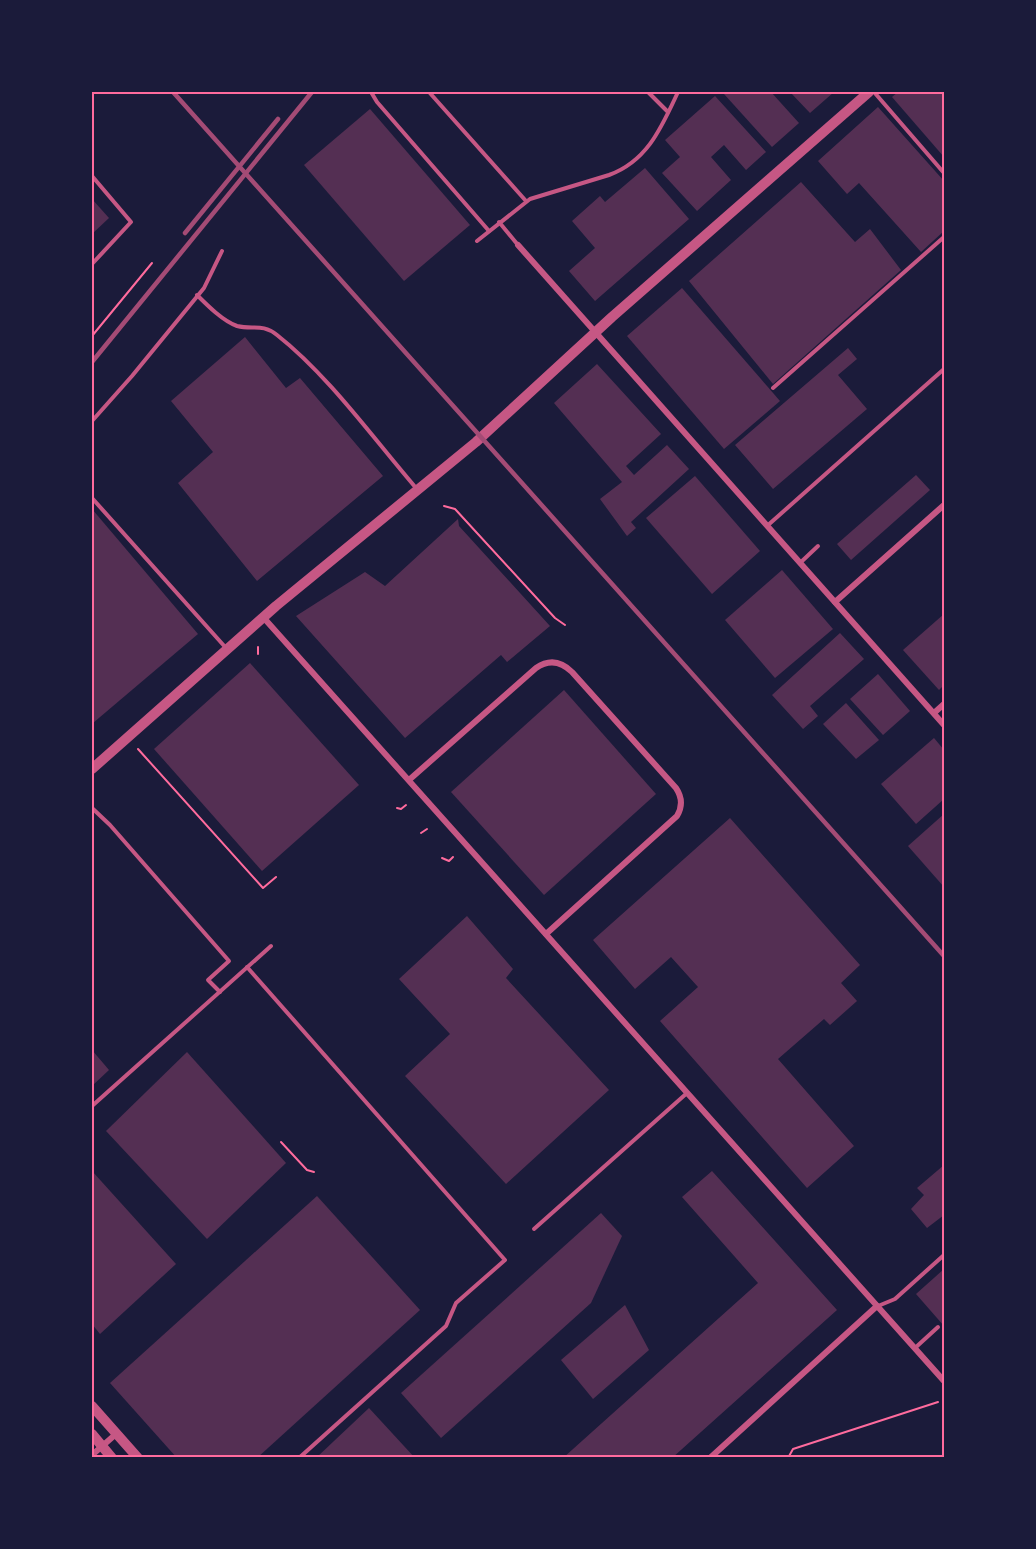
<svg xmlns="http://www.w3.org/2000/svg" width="1036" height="1549" viewBox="0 0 1036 1549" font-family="Commissioner,sans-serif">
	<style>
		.building { fill: #542f53 }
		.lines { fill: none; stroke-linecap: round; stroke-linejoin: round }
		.path { stroke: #ff6b9d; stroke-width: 2 }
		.service { stroke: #c65784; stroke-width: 4 }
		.minor { stroke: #c65784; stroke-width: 6 }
		.tertiary { stroke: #c65784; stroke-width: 10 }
		.rail { stroke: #a44b75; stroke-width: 4.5 }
		.neatline { fill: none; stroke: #ff6b9d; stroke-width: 2 }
	</style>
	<rect width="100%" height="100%" fill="#1b1b3a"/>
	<g class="building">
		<path d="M 727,92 L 771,92 L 799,123 L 772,147 L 724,94 Z"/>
		<path d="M 790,92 L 834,92 L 810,113 Z"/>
		<path d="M 898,92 L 944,92 L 944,157 L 892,97 Z"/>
		<path d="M 715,96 L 766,152 L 746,170 L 724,145 L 711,157 L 731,180 L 697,211 L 662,173 L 680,157 L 665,140 Z"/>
		<path d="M 878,107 L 944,181 L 944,231 L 921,252 L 859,183 L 847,194 L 818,161 Z"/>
		<path d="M 370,109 L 470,225 L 404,281 L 304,165 Z"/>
		<path d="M 645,168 L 689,219 L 595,301 L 569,271 L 595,248 L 572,221 L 600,196 L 605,202 Z"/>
		<path d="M 801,182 L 855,242 L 870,229 L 901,270 L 773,384 L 689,281 Z"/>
		<path d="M 92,199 L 109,218 L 92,234 Z"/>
		<path d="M 682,288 L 780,401 L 724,449 L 627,336 Z"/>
		<path d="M 245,337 L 286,388 L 300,378 L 383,476 L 257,581 L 178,483 L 213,452 L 171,401 Z"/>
		<path d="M 848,348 L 857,359 L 838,375 L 867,409 L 773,489 L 735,445 Z"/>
		<path d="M 597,364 L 661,434 L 626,466 L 634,475 L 667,445 L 689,469 L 631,522 L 636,528 L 627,536 L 600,499 L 622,482 L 554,403 Z"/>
		<path d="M 916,475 L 930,490 L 851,560 L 837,544 Z"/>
		<path d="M 695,476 L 760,551 L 712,594 L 646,518 Z"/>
		<path d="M 92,509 L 198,634 L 93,723 L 92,722 Z"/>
		<path d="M 458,519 L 459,526 L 550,626 L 507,662 L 501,655 L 405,738 L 296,616 L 365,572 L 385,586 Z"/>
		<path d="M 782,570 L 833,629 L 775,678 L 725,620 Z"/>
		<path d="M 944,614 L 944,685 L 939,690 L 903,650 Z"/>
		<path d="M 840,633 L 864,659 L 810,706 L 818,716 L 803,729 L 772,695 Z"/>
		<path d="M 250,663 L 359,785 L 262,871 L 154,749 Z"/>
		<path d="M 878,674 L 910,711 L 883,735 L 850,699 Z"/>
		<path d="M 564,690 L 656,794 L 544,895 L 451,792 Z"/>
		<path d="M 846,703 L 879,740 L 856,759 L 823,724 Z"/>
		<path d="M 934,738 L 944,750 L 944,799 L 916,824 L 881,784 Z"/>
		<path d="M 944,814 L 944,887 L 908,846 Z"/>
		<path d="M 730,818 L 860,965 L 841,983 L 857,1001 L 830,1025 L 824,1019 L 778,1059 L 854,1146 L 807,1188 L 660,1021 L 698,987 L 671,957 L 635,989 L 593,940 Z"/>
		<path d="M 467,916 L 513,969 L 506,978 L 609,1090 L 506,1184 L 405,1076 L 450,1034 L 399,979 Z"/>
		<path d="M 92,1050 L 109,1070 L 92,1086 Z"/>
		<path d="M 187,1052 L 286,1163 L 207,1239 L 106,1131 Z"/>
		<path d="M 944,1165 L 944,1215 L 927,1228 L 911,1209 L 924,1195 L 917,1188 Z"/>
		<path d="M 92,1171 L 176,1264 L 100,1334 L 92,1324 Z"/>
		<path d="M 712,1171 L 837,1310 L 672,1458 L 563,1458 L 758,1283 L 682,1197 Z"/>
		<path d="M 317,1196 L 420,1310 L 257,1458 L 177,1458 L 110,1383 Z"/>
		<path d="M 601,1213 L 622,1236 L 591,1303 L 441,1438 L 401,1393 Z"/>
		<path d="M 944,1269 L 944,1326 L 916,1294 Z"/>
		<path d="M 625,1305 L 649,1350 L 593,1399 L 561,1360 Z"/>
		<path d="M 369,1408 L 415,1458 L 316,1458 Z"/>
	</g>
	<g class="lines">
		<g class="path">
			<path d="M 92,336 L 152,263"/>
			<path d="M 444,506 L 455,509 L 555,618 L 565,625"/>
			<path d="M 258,647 L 258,654"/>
			<path d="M 138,749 L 263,888 L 276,877"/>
			<path d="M 397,808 L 401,809 L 406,805"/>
			<path d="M 421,833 L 427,829"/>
			<path d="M 442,858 L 449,861 L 453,857"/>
			<path d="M 281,1142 L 307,1170 L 314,1172"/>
			<path d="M 788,1458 L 793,1449 L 938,1402"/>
		</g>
		<g class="service">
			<path d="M 371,92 L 377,102 L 489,231"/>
			<path d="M 429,92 L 526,201"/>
			<path d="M 648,92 L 668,112"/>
			<path d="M 874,92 L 944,173"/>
			<path d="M 92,176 L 131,222 L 92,264"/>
			<path d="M 499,222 L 518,245"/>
			<path d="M 477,241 L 530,199 L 609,175 C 648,161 662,126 678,92"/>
			<path d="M 197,295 C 208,306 223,321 237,326 C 253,330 262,323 277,335 C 328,375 373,438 416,488"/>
			<path d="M 773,388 L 944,237"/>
			<path d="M 92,421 L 132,376 L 204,288 L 222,251"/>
			<path d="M 92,498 L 226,648"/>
			<path d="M 767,526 L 944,369"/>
			<path d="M 800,563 L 818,546"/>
			<path d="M 92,808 L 110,825 L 229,961 L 208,980 L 220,992"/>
			<path d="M 247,967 L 505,1260 L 456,1303 L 446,1326 L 299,1458"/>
			<path d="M 92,1106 L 271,946"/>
			<path d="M 534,1229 L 687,1093"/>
			<path d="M 878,1306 L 895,1299 L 944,1255"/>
			<path d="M 915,1348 L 938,1327"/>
		</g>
		<g class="minor">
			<path d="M 518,245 L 944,725"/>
			<path d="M 835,602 L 944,505"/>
			<path d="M 263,617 L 944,1381"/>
			<path d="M 934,713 L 944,704"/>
			<path d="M 409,780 L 536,668 C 549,659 561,661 572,672 L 676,788 C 682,797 683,806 677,816 L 546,934"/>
			<path d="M 92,1455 L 116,1434"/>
			<path d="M 710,1458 L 877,1306"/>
		</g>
		<g class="tertiary">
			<path d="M 92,769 L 276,606 L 476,442 L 612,317 L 869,92"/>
			<path d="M 92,1406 L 138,1458"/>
			<path d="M 92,1434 L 112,1458"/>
		</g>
		<g class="rail">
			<path d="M 173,92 L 944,956"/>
			<path d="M 185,233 L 278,119"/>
			<path d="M 92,362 L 312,92"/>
		</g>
	</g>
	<rect width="1036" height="1549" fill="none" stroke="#1b1b3a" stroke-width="186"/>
	<rect x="93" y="93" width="850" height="1363" class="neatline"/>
</svg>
